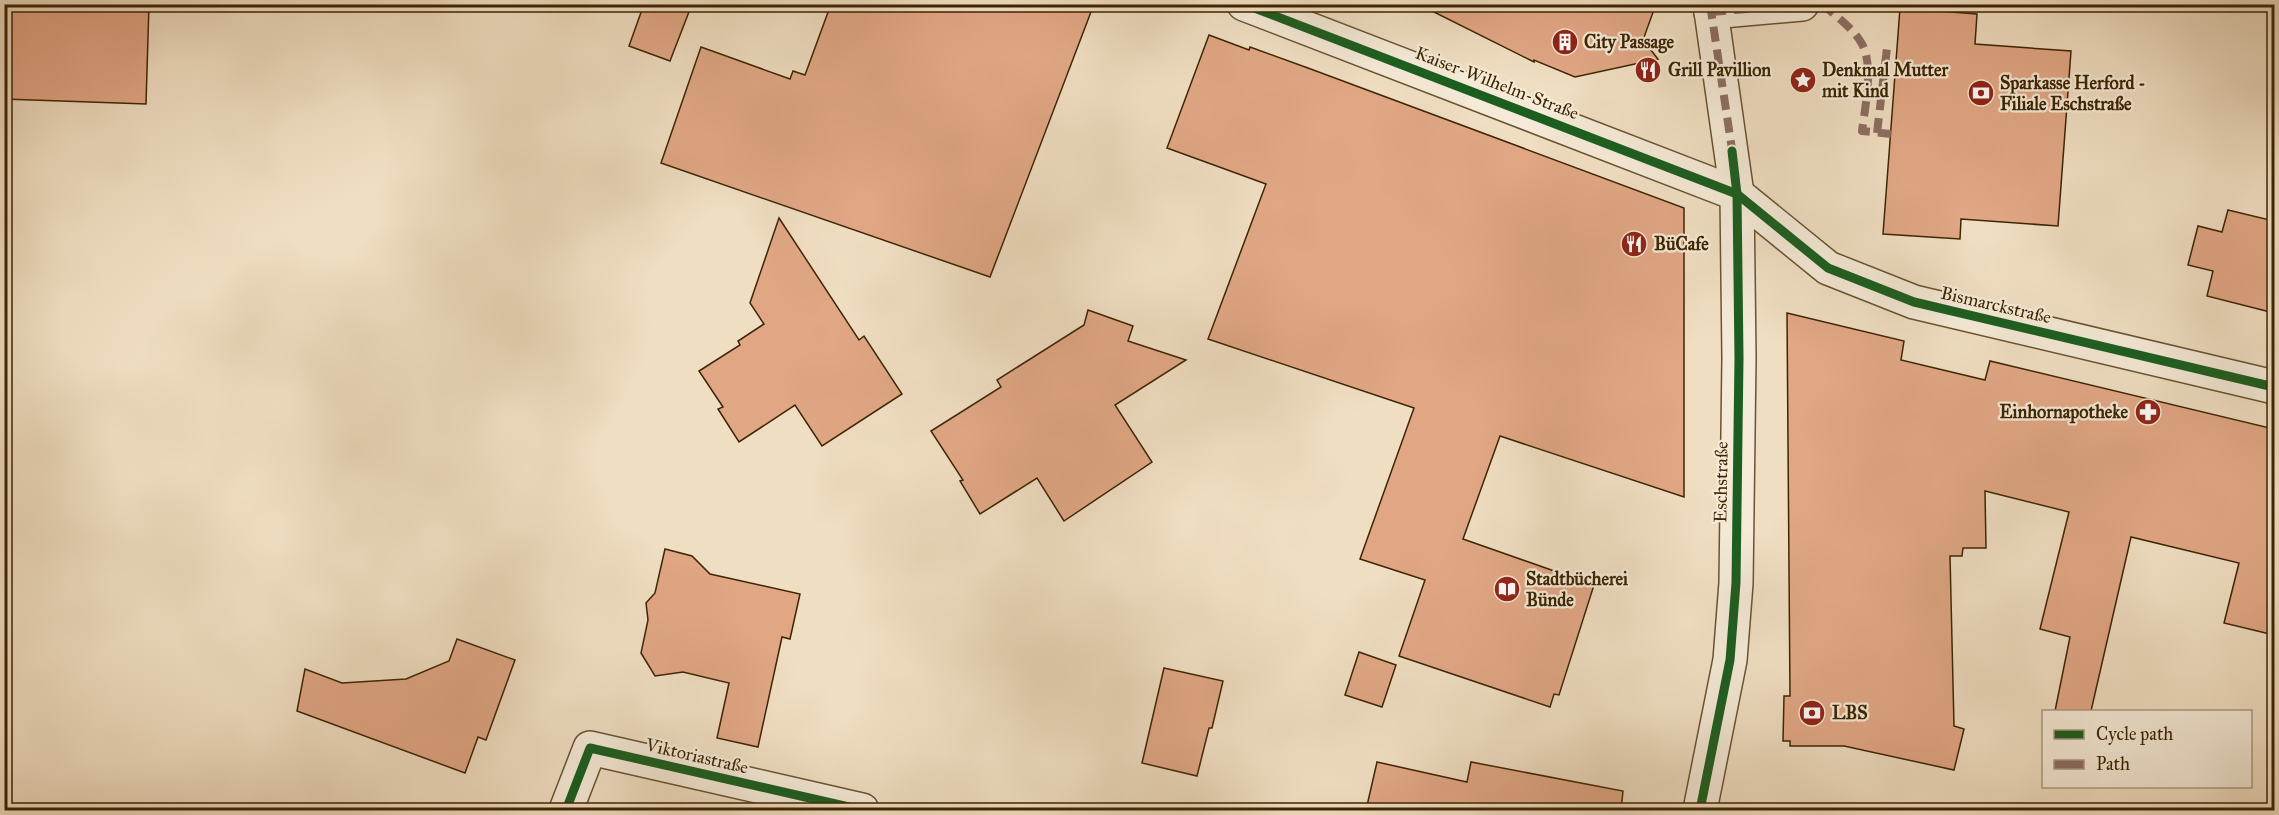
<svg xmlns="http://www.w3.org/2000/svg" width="2279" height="815" viewBox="0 0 2279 815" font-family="'IM FELL Great Primer',serif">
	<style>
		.building { fill: #e1a785; stroke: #3c2502; stroke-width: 1.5 }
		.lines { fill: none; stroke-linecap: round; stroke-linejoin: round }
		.minor-casing { stroke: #695332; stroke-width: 36 }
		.minor { stroke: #f5ead7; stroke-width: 33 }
		.quiet { stroke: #8d6e63; stroke-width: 8; stroke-dasharray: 15 8; stroke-linecap: butt }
		.cycleway-casing { stroke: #f5ead7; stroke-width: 13 }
		.cycleway { stroke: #1b5e20; stroke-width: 9 }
		.labels { text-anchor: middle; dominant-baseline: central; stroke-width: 4.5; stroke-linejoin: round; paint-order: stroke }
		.poi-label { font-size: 18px; font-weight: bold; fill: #3c2502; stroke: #f5ead7; text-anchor: start }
		.street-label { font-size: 18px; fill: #3c2502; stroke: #f5ead7 }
	</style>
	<rect width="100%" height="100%" fill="#f0dec2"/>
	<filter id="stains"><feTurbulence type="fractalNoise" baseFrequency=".00333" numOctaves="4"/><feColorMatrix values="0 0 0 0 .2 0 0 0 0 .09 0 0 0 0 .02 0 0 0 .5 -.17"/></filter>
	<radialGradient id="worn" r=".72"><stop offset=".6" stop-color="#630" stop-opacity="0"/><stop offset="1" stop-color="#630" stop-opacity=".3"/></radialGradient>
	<g class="building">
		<path d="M 4,4 L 149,4 L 146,104 L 4,99 Z"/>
		<path d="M 644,4 L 692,4 L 670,61 L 629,46 Z"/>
		<path d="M 831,4 L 1094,4 L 990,277 L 661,163 L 701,47 L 790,79 L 793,71 L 805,75 Z"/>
		<path d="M 1418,4 L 1656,4 L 1643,40 L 1658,59 L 1575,77 L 1534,60 L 1534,62 Z"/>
		<path d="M 1900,8 L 1977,14 L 1975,44 L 2071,51 L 2058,226 L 1961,219 L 1960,239 L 1883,234 Z"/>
		<path d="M 1209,35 L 1249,50 L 1250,47 L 1308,68 L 1684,208 L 1684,497 L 1500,436 L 1463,539 L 1594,585 L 1559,695 L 1554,694 L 1550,707 L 1399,656 L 1425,580 L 1360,559 L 1414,408 L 1208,339 L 1266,184 L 1167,148 Z"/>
		<path d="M 2228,210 L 2274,221 L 2274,313 L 2207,296 L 2213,271 L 2188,265 L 2198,226 L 2222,232 Z"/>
		<path d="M 779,218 L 859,340 L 864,336 L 902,394 L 822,446 L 795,405 L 739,442 L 718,409 L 723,407 L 699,371 L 740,345 L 738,341 L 764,324 L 750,303 Z"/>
		<path d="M 1088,310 L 1133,326 L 1128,341 L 1186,360 L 1115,405 L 1152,462 L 1064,521 L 1037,478 L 980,514 L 960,481 L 963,480 L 931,431 L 1001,387 L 997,380 L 1084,325 Z"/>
		<path d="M 1787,313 L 1904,341 L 1901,360 L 1985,380 L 1990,361 L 2274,429 L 2274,635 L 2224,623 L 2239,563 L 2131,537 L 2091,711 L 2055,711 L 2070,637 L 2040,629 L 2069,512 L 1985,491 L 1986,548 L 1963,548 L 1962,556 L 1950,556 L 1954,726 L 1964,729 L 1954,770 L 1844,746 L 1790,746 L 1790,741 L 1783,741 L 1784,696 L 1790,696 Z"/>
		<path d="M 665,549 L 692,556 L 710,574 L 800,594 L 790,639 L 782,637 L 758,747 L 717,738 L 729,683 L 683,672 L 655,676 L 641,653 L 648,620 L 646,603 L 655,593 Z"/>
		<path d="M 457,639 L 515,660 L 486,740 L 478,737 L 465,773 L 297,711 L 305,669 L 342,683 L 406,679 L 449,661 Z"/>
		<path d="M 1359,652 L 1396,665 L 1382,707 L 1345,695 Z"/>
		<path d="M 1164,668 L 1223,681 L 1212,728 L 1209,728 L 1197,776 L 1142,763 Z"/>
		<path d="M 1377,762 L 1467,782 L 1471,762 L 1623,791 L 1621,810 L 1366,810 Z"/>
	</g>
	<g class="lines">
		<defs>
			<g id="minor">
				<path d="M 1244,4 L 1737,194 L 1828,268 L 1914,302 L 2274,387"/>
				<path d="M 1711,12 L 1802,4"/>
				<path d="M 566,810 L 590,748 L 862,810"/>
				<path d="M 1700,810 L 1730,660 L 1736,583 L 1739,358 L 1737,194 L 1710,4"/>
			</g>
		</defs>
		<use href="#minor" class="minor-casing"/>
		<use href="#minor" class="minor"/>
		<g class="quiet">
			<path d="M 1710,4 L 1733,156"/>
			<path d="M 1822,4 C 1836,16 1853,28 1862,44 C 1874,66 1865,107 1862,131 L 1891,134"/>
			<path d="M 1711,12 L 1802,4"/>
			<path d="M 1877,133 L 1887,48"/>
		</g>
		<defs>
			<g id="cycleway">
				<path d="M 1244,4 L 1737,194 L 1828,268 L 1914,302 L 2274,387"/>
				<path d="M 566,810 L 590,748 L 862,810"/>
				<path d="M 1700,810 L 1730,660 L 1736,583 L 1739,358 L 1737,194 L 1732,151"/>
			</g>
		</defs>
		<use href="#cycleway" class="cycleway-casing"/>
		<use href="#cycleway" class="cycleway"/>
	</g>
	<defs>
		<symbol id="building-disc" viewBox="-11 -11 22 22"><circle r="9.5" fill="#8f2418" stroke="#f5ead7"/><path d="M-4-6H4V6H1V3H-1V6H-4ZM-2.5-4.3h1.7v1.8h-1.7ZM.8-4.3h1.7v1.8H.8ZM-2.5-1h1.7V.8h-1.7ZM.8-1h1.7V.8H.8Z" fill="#fff"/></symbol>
		<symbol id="restaurant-disc" viewBox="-11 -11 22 22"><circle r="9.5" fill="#8f2418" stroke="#f5ead7"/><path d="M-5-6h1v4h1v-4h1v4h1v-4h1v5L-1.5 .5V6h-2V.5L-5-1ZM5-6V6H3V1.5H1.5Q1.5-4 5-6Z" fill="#fff"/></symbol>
		<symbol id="sight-disc" viewBox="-11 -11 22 22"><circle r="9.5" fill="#8f2418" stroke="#f5ead7"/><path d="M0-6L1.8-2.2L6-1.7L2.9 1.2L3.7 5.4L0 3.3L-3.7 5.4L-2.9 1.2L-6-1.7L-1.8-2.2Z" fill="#fff"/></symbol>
		<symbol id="bank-disc" viewBox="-11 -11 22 22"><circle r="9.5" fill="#8f2418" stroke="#f5ead7"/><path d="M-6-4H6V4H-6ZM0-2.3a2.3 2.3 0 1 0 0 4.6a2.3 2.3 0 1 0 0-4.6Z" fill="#fff"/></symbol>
		<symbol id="pharmacy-disc" viewBox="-11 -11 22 22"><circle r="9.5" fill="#8f2418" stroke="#f5ead7"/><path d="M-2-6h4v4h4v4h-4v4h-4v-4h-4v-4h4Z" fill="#fff"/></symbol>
		<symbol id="library-disc" viewBox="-11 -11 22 22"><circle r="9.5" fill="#8f2418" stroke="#f5ead7"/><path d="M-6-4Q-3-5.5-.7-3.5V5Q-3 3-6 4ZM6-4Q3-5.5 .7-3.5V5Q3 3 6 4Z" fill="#fff"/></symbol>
	</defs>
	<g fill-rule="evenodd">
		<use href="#building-disc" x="1550" y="27" width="30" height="30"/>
		<use href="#restaurant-disc" x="1633" y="55" width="30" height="30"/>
		<use href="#sight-disc" x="1788" y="65" width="30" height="30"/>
		<use href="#bank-disc" x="1966" y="78" width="30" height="30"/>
		<use href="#restaurant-disc" x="1619" y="229" width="30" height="30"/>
		<use href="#pharmacy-disc" x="2133" y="397" width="30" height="30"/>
		<use href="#library-disc" x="1492" y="574" width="30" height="30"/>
		<use href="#bank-disc" x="1797" y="698" width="30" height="30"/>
	</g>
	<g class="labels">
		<g class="poi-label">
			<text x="1584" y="42">City Passage</text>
			<text x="1668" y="70">Grill Pavillion</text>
			<text x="1822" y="70">Denkmal Mutter<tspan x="1822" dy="21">mit Kind</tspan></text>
			<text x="2000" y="83">Sparkasse Herford -<tspan x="2000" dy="21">Filiale Eschstraße</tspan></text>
			<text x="1654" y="244">BüCafe</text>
			<text x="2128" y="412" text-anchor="end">Einhornapotheke</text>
			<text x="1526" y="579">Stadtbücherei<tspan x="1526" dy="21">Bünde</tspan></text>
			<text x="1832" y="713">LBS</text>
		</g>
		<g class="street-label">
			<text transform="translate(1497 83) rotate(21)">Kaiser-Wilhelm-Straße</text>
			<text transform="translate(1996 305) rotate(13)">Bismarckstraße</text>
			<text transform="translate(1721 482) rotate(-89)">Eschstraße</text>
			<text transform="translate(697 756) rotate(13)">Viktoriastraße</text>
		</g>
	</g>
	<rect width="2279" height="815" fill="none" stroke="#f0dec2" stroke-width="24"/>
	<rect x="6" y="6" width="2267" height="803" fill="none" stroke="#3c2502" stroke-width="3"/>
	<rect x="12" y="12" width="2255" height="791" fill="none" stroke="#3c2502" stroke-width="1.5"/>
	<rect x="2042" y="710" width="210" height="78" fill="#f5ead7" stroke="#ab9b82" stroke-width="1.5"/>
	<rect x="2054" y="730" width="30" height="9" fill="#1b5e20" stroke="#ab9b82" stroke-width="1.5"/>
	<text x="2096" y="740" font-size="18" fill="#3c2502">Cycle path</text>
	<rect x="2054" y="760" width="30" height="9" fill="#8d6e63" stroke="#ab9b82" stroke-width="1.5"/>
	<text x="2096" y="770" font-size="18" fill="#3c2502">Path</text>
	<rect width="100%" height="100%" filter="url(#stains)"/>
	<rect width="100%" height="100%" fill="url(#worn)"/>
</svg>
